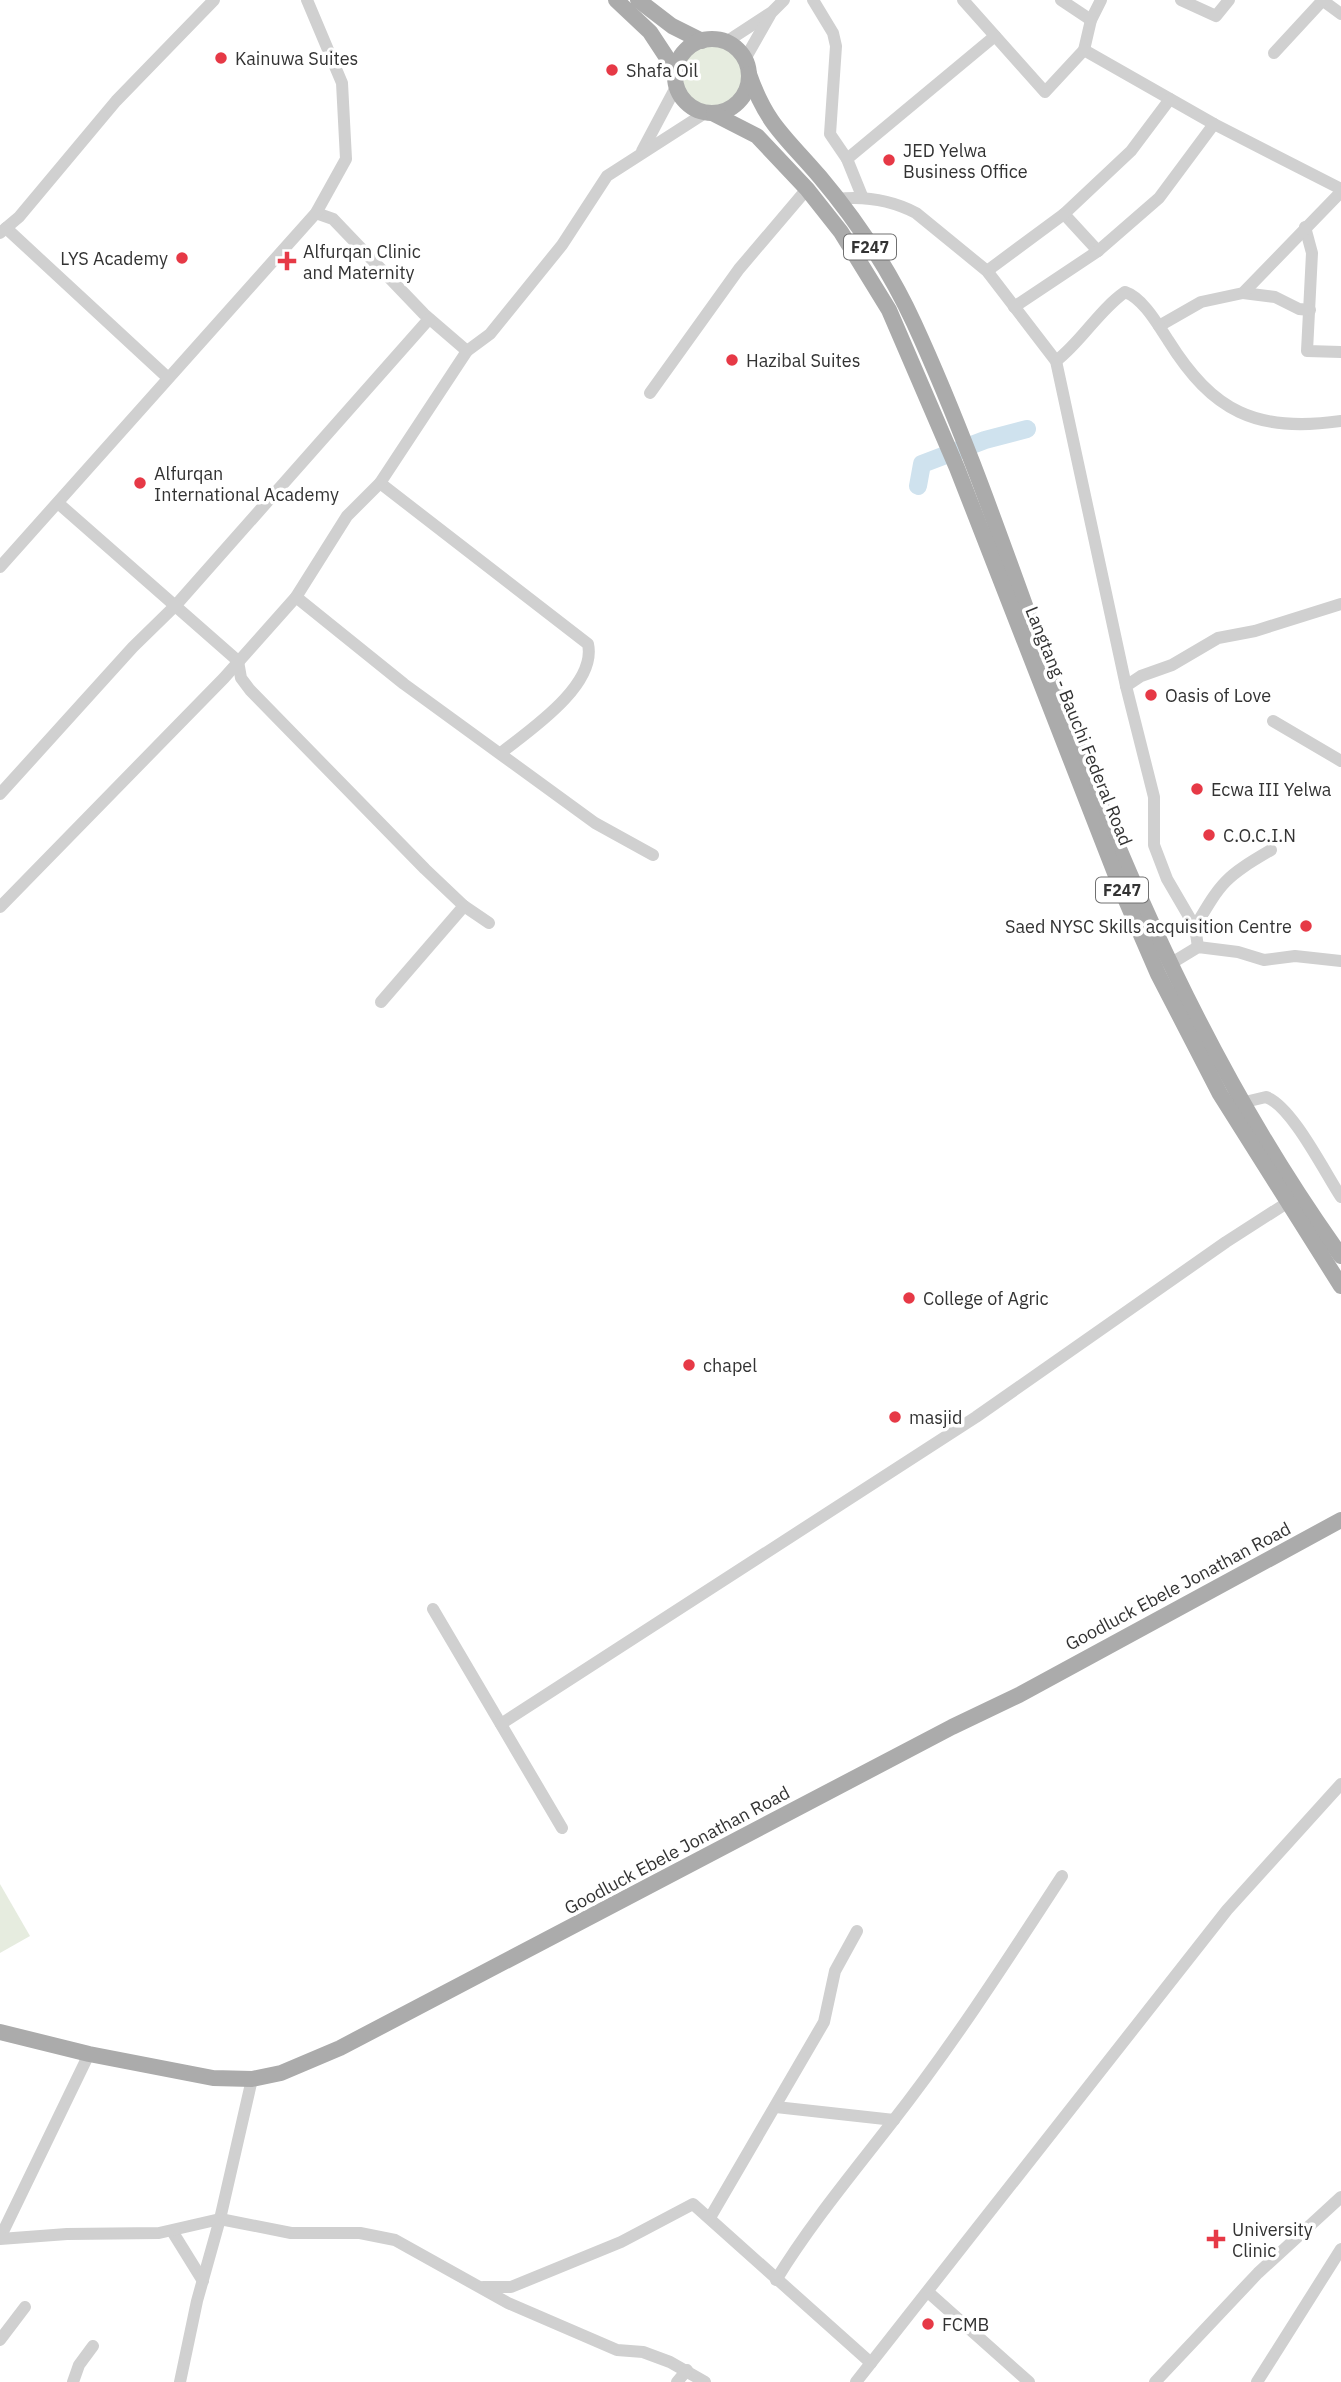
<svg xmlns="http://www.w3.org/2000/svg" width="1341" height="2382" viewBox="0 0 1341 2382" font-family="'IBM Plex Sans',sans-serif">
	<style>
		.green { fill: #e6ecdf }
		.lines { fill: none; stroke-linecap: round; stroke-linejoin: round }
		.river { stroke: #cfe2ee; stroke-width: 18 }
		.minor { stroke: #d0d0d0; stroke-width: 12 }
		.major { stroke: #ababab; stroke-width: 16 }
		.poi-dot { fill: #e63946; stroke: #fff; stroke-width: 2.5 }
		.labels { text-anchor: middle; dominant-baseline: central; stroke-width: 7; stroke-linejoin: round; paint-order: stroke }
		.shield { fill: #fff; stroke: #707070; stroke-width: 2 }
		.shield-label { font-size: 16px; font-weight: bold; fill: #333 }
		.poi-label { font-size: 18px; fill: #333; stroke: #fff; text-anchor: start }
		.street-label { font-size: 18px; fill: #333; stroke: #fff }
	</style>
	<rect width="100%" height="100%" fill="#fff"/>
	<g class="green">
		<circle cx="712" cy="77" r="32"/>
		<path d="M 0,1884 L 30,1936 L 0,1953 Z"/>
	</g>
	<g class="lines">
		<path class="river" d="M 918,486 L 922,464 L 985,440 L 1027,429"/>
		<g class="minor">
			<path d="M 813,0 L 833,33 L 836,46 L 830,134 L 847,159 L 862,196"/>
			<path d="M 963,0 L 1045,92 L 1084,50 L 1091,20 L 1101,0"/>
			<path d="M 1061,0 L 1091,20"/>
			<path d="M 1181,0 L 1216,16 L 1229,0"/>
			<path d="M 1322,0 L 1341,14"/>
			<path d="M 726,42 L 772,12 L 784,0"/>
			<path d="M 1084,50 L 1214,124 L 1341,189"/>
			<path d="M 1274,53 L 1323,0"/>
			<path d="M 745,59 L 770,15"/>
			<path d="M 642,151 L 676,87"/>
			<path d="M 847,159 L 995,36"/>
			<path d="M 837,199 C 864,196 891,200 916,213 L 987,271 L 1056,361 L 1126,686"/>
			<path d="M 316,213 L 333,219 L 424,314 L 467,351"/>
			<path d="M 1064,214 L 1098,251"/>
			<path d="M 1305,227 L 1312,253 L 1307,351 L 1341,352"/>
			<path d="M 6,228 L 167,377"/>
			<path d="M 0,233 L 19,217 L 116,101 L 214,0"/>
			<path d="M 987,271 L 1064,214 L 1131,151 L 1170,99"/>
			<path d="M 1243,293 L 1275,297 L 1299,309 L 1310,310"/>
			<path d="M 1014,307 L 1098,251 L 1159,198 L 1214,124"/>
			<path d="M 1159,326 L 1201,302 L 1243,293 L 1341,192"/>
			<path d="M 1056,361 C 1082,341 1098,311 1125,292 C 1143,298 1158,325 1168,340 C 1213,412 1256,433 1341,421"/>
			<path d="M 650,393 L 739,269 L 807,189"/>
			<path d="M 380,483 L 588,644 C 597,685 530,730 502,752"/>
			<path d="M 58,503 L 238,661 L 241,678 L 250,690 L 425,869 L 464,906 L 489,923"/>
			<path d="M 0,567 L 316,213 L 346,159 L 342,83 L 307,0"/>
			<path d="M 296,597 L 404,684 L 595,823 L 653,855"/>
			<path d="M 1273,721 L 1341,761"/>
			<path d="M 0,794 L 133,647 L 176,605 L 429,319"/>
			<path d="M 0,907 L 224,678 L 296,597 L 347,516 L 380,483 L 467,351 L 490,334 L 562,245 L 607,176 L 705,113"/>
			<path d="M 1195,927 C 1222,881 1225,877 1271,850"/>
			<path d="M 1198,947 L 1195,927 L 1167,879 L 1154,845 L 1154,797 L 1126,686 L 1141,676 L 1172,665 L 1218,638 L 1255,631 L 1341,604"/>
			<path d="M 1170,964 L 1198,947 L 1238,952 L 1264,960 L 1295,956 L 1341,961"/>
			<path d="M 381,1002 L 464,906"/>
			<path d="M 1245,1102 L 1266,1097 C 1292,1106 1325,1173 1341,1197"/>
			<path d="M 433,1609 L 562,1828"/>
			<path d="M 501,1724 L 976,1417 L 1226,1242 L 1293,1199"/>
			<path d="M 252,2079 L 220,2219 L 291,2233 L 360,2233 L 395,2240 L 508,2303 L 617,2350 L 643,2352 L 670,2362 L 705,2382"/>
			<path d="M 776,2107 L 894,2120"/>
			<path d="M 711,2216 L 824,2022 L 835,1971 L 857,1931"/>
			<path d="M 172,2231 L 203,2281"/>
			<path d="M 0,2238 L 89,2054"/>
			<path d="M 0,2239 L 67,2234 L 159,2233 L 220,2219 L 197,2301 L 180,2382"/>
			<path d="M 776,2280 C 811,2223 852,2174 893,2121 C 954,2043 1008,1959 1062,1876"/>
			<path d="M 483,2287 L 511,2287 L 621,2242 L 693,2204 L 871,2363"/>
			<path d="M 928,2292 L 1029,2382"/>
			<path d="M 0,2340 L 25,2307"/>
			<path d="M 73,2382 L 79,2365 L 93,2346"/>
			<path d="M 677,2382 L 687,2370"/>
			<path d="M 856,2382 L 1227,1910 L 1341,1784"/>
			<path d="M 1155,2382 L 1258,2273 L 1341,2197"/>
			<path d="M 1257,2382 L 1341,2249"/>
		</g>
		<g class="major">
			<path d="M 616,0 L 650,32 L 675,70"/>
			<path d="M 638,0 L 672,26 L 702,41"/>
			<circle cx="712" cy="76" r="37"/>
			<path d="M 749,74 C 767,126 787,138 820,177 C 857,221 890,271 914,323 C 965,434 1005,551 1047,666 C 1123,872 1212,1077 1341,1256"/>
			<path d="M 714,114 L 757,136 L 807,189 L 841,232 L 889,310 L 957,468 L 1122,891 L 1158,974 L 1220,1094 L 1341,1286"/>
			<path d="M 0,2032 L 89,2054 L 213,2078 L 252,2079 L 281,2073 L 340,2048 L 952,1727 L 1019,1695 L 1341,1520"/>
		</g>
	</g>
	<g class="poi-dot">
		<circle cx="221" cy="58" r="7"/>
		<circle cx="612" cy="70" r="7"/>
		<circle cx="889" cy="160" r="7"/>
		<circle cx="182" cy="258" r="7"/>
		<path d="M283.5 250.5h7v7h7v7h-7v7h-7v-7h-7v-7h7z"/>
		<circle cx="732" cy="360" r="7"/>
		<circle cx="140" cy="483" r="7"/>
		<circle cx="1151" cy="695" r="7"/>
		<circle cx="1197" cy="789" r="7"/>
		<circle cx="1209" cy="835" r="7"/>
		<circle cx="1306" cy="926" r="7"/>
		<circle cx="909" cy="1298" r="7"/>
		<circle cx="689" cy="1365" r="7"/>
		<circle cx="895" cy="1417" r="7"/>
		<path d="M1212.5 2228.5h7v7h7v7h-7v7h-7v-7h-7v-7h7z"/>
		<circle cx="928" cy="2324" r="7"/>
	</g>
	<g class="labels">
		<g class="shield">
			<rect x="844" y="234.5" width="52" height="25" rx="5"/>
			<rect x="1096" y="877.5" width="52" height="25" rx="5"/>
		</g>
		<g class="shield-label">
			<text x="870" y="247">F247</text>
			<text x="1122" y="890">F247</text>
		</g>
		<g class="poi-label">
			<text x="235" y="58">Kainuwa Suites</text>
			<text x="626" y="70">Shafa Oil</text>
			<text x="903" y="150">JED Yelwa<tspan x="903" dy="21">Business Office</tspan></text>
			<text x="303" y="251">Alfurqan Clinic<tspan x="303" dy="21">and Maternity</tspan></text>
			<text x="168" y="258" text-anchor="end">LYS Academy</text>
			<text x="746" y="360">Hazibal Suites</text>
			<text x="154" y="473">Alfurqan<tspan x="154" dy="21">International Academy</tspan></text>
			<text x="1165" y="695">Oasis of Love</text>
			<text x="1211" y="789">Ecwa III Yelwa</text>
			<text x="1223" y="835">C.O.C.I.N</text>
			<text x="1292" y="926" text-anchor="end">Saed NYSC Skills acquisition Centre</text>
			<text x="923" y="1298">College of Agric</text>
			<text x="703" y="1365">chapel</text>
			<text x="909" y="1417">masjid</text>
			<text x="1232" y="2229">University<tspan x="1232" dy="21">Clinic</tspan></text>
			<text x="942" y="2324">FCMB</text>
		</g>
		<g class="street-label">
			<text transform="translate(1079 726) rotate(68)">Langtang - Bauchi Federal Road</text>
			<text transform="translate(1178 1586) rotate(-28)">Goodluck Ebele Jonathan Road</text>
			<text transform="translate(677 1850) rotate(-28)">Goodluck Ebele Jonathan Road</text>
		</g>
	</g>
</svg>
